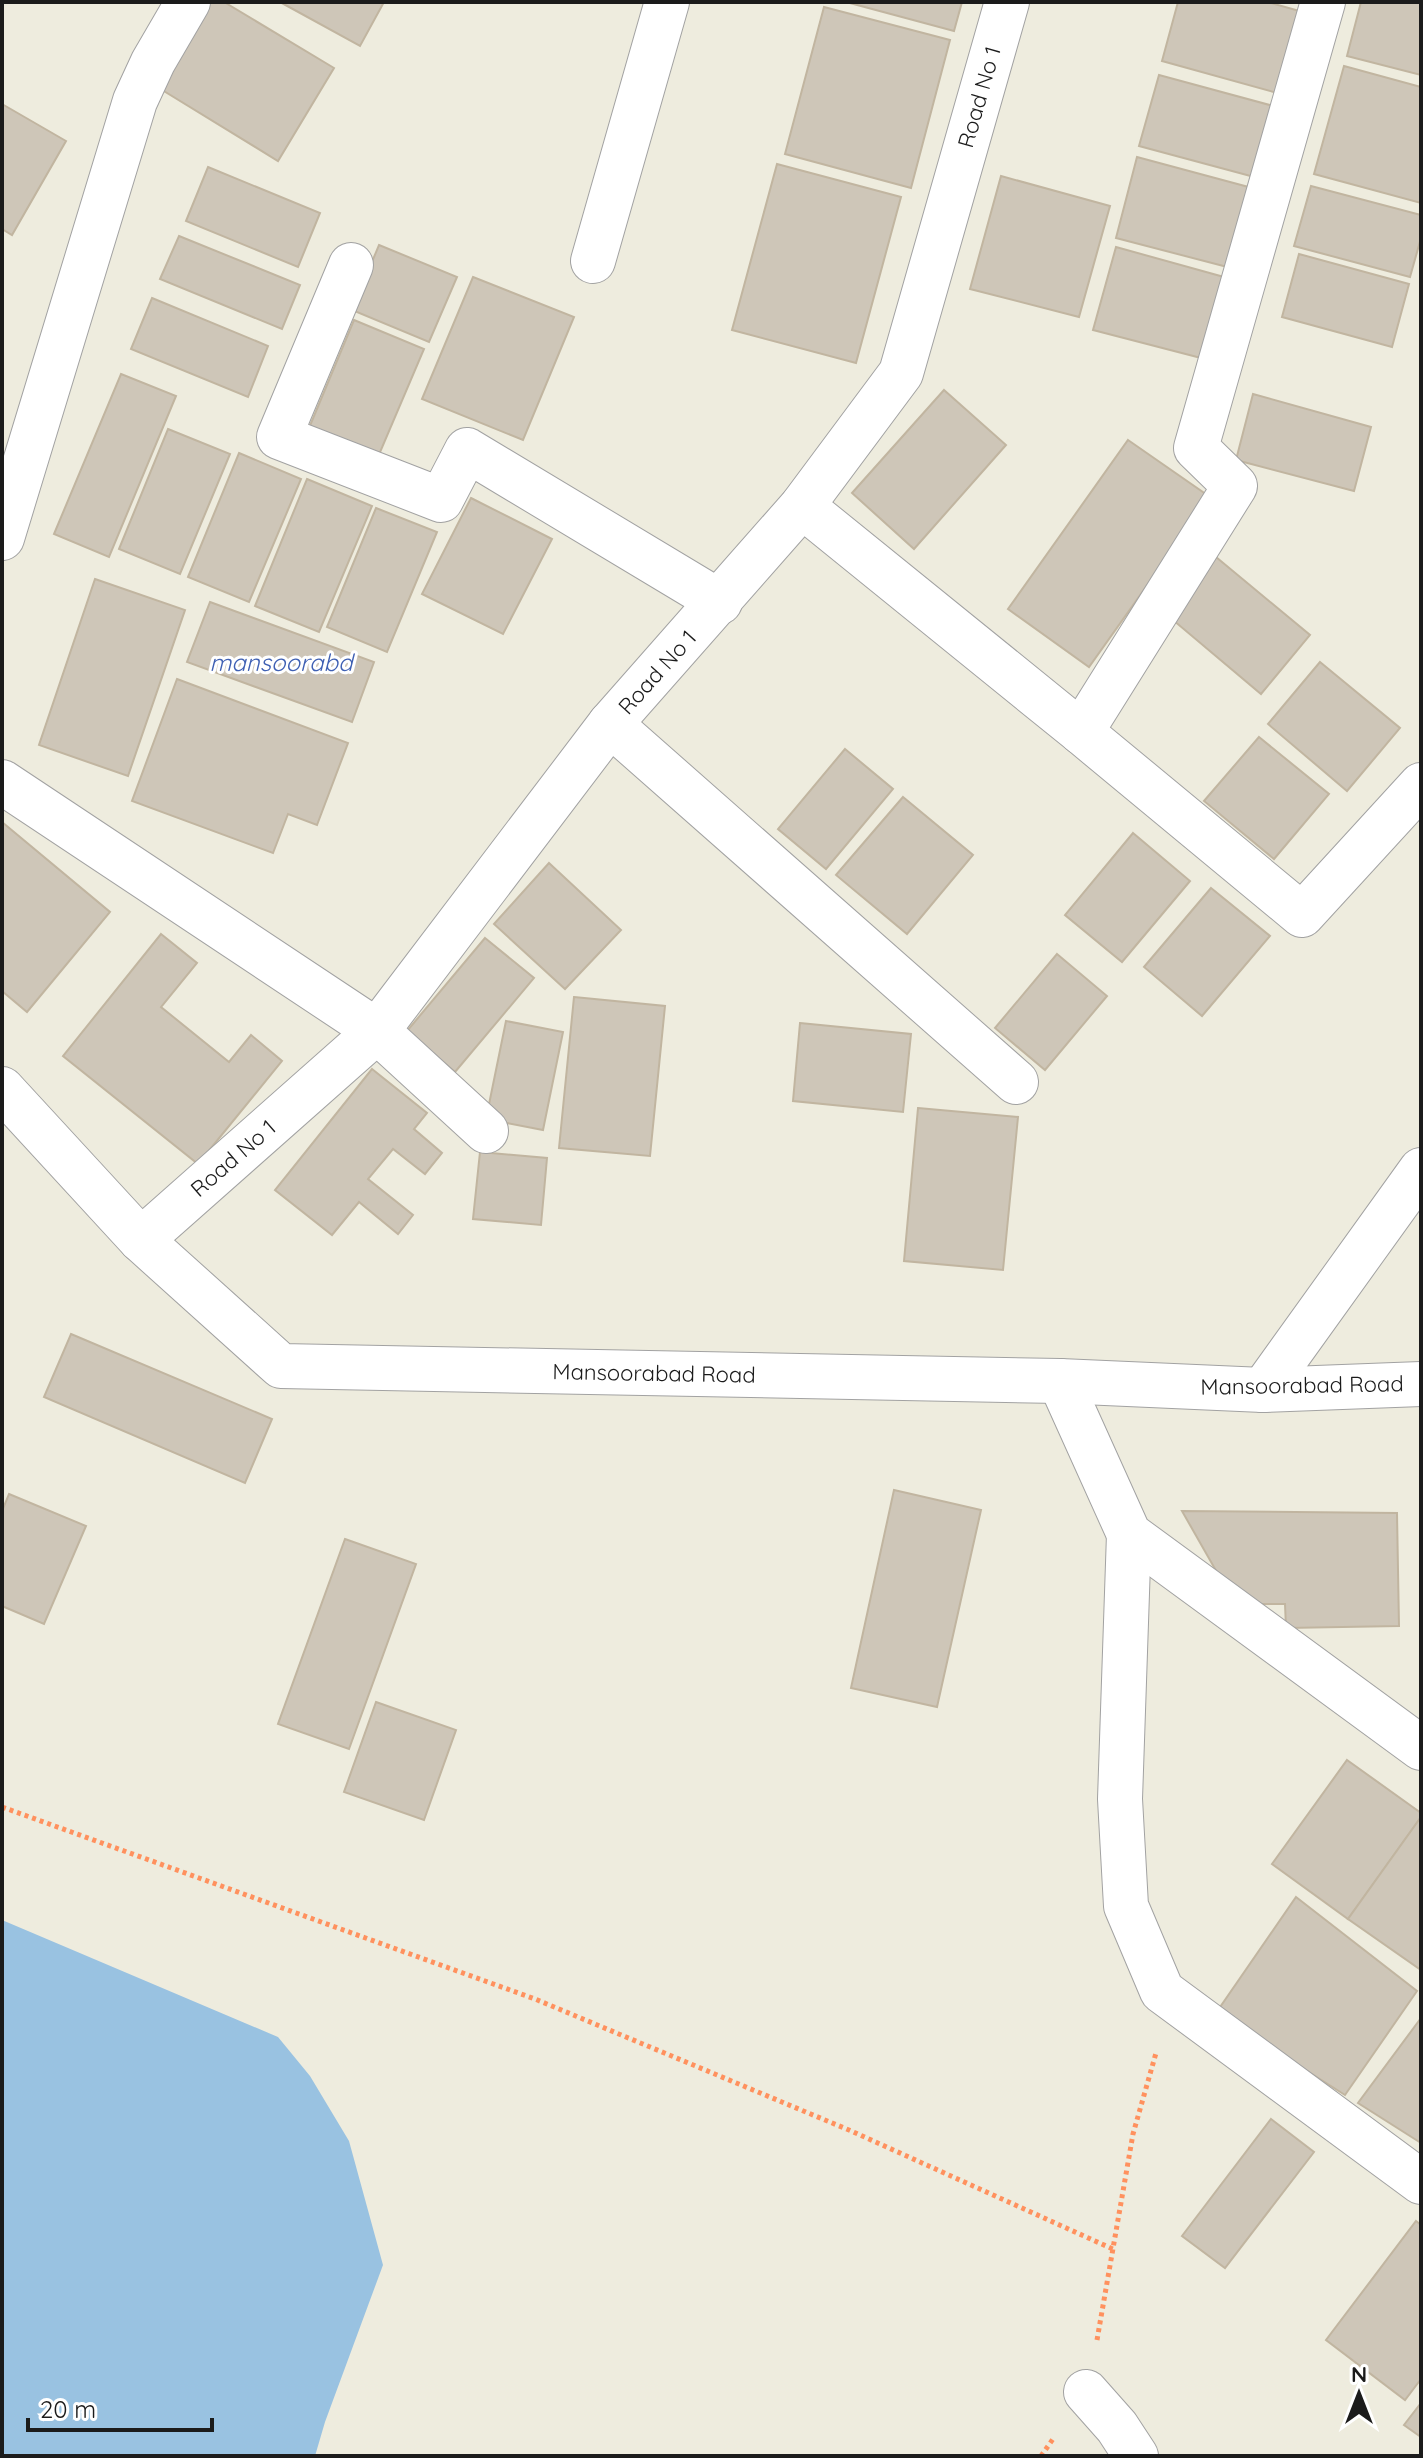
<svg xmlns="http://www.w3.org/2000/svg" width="1423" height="2458" viewBox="0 0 1423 2458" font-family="Quicksand,sans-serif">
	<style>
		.water { fill: #99c2e1 }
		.building { fill: #cec6b8; stroke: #c1b5a0; stroke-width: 2 }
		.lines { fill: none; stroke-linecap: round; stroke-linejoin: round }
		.minor-casing { stroke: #a2a2a2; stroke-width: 46 }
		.tertiary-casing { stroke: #a2a2a2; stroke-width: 46 }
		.path { stroke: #ff915e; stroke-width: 5; stroke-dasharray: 4 4; stroke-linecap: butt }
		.minor { stroke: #fff; stroke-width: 44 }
		.tertiary { stroke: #fff; stroke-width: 44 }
		.labels { text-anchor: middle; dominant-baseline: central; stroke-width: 6; stroke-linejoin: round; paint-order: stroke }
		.street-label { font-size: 22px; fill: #1b1b1b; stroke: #fff }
		.water-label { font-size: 24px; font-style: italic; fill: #3f60b3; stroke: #fff }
	</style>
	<rect width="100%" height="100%" fill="#eeecde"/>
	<path class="water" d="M 2,1920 L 278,2037 L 310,2076 L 349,2141 L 383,2265 L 325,2422 L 315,2456 L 2,2456 Z"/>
	<g class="building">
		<path d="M 204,2 L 224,2 L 334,68 L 278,161 L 154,85 Z"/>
		<path d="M 280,2 L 384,2 L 360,46 Z"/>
		<path d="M 846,2 L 962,2 L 954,31 Z"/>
		<path d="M 1178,2 L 1267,2 L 1303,12 L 1281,94 L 1162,61 Z"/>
		<path d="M 1361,2 L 1421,2 L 1421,75 L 1347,56 Z"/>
		<path d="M 824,7 L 950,40 L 911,188 L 785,154 Z"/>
		<path d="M 1344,66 L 1421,87 L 1421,203 L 1314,174 Z"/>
		<path d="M 1159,75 L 1277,107 L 1258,178 L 1139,146 Z"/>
		<path d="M 2,104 L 66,141 L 12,235 L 2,229 Z"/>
		<path d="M 1137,157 L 1256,189 L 1235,269 L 1116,238 Z"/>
		<path d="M 777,164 L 901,197 L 856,363 L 732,330 Z"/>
		<path d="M 208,167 L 320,213 L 298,267 L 186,221 Z"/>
		<path d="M 1001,176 L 1110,206 L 1079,317 L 970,289 Z"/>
		<path d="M 1311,186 L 1421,215 L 1421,238 L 1410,277 L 1294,246 Z"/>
		<path d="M 179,236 L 300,285 L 282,329 L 160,279 Z"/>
		<path d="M 379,245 L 457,277 L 429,342 L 352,310 Z"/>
		<path d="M 1116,247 L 1224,277 L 1201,358 L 1093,330 Z"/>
		<path d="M 1299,254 L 1409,284 L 1392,347 L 1282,317 Z"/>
		<path d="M 473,277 L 574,317 L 523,440 L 422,399 Z"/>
		<path d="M 152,298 L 268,346 L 248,397 L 131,349 Z"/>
		<path d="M 354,320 L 424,349 L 378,457 L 309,428 Z"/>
		<path d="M 121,374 L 176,396 L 109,557 L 54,534 Z"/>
		<path d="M 944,390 L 1006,445 L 914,549 L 852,493 Z"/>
		<path d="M 1253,394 L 1371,427 L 1354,491 L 1236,460 Z"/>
		<path d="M 168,429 L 230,454 L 180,574 L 119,549 Z"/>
		<path d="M 1128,440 L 1210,497 L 1089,667 L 1008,609 Z"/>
		<path d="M 239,453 L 301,479 L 249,602 L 188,577 Z"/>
		<path d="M 307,479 L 372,506 L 319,632 L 255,606 Z"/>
		<path d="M 471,498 L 552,539 L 503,634 L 422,594 Z"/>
		<path d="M 376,508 L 437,532 L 387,652 L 327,627 Z"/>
		<path d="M 1216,557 L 1310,635 L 1261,694 L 1167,615 Z"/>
		<path d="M 95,579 L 185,610 L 128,776 L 39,745 Z"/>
		<path d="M 210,602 L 374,662 L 352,722 L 187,662 Z"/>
		<path d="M 1320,662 L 1400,728 L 1347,791 L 1268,724 Z"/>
		<path d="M 177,679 L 348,743 L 317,825 L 288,814 L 273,853 L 132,801 Z"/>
		<path d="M 1259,737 L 1329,794 L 1274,859 L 1204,801 Z"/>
		<path d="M 845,749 L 893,789 L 826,869 L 778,829 Z"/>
		<path d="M 903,797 L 973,855 L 907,934 L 836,875 Z"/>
		<path d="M 2,822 L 110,912 L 27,1012 L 2,991 Z"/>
		<path d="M 1133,833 L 1190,881 L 1122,962 L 1065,915 Z"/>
		<path d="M 549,863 L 621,930 L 565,989 L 494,924 Z"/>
		<path d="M 1211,888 L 1270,936 L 1202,1016 L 1144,967 Z"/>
		<path d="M 161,934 L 197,963 L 161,1007 L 229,1062 L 251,1035 L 282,1061 L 198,1164 L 63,1056 Z"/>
		<path d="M 485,938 L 534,978 L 455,1072 L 407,1031 Z"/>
		<path d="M 1057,954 L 1107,996 L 1045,1070 L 995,1028 Z"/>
		<path d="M 574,997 L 665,1006 L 650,1156 L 559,1148 Z"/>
		<path d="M 506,1021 L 563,1032 L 543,1130 L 486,1119 Z"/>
		<path d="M 800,1023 L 911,1034 L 903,1112 L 793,1101 Z"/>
		<path d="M 372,1069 L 427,1113 L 414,1129 L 442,1153 L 425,1174 L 393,1149 L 368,1179 L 413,1215 L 398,1234 L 359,1202 L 332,1235 L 275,1190 Z"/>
		<path d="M 918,1108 L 1018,1117 L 1003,1270 L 904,1261 Z"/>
		<path d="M 480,1152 L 547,1158 L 541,1225 L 473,1219 Z"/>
		<path d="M 71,1334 L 272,1419 L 245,1483 L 44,1397 Z"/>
		<path d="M 894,1490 L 981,1510 L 937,1707 L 851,1688 Z"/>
		<path d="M 9,1494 L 86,1526 L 44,1624 L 2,1606 L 2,1511 Z"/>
		<path d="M 1182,1511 L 1397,1513 L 1399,1626 L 1286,1628 L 1285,1604 L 1235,1604 Z"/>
		<path d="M 345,1539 L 416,1564 L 349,1749 L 278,1724 Z"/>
		<path d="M 376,1702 L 456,1730 L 424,1820 L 344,1792 Z"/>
		<path d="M 1347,1760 L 1421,1813 L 1421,1817 L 1348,1919 L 1272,1864 Z"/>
		<path d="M 1421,1817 L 1421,1970 L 1348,1919 Z"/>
		<path d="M 1296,1897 L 1417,1991 L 1345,2095 L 1216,2013 Z"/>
		<path d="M 1421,2018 L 1421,2143 L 1358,2103 Z"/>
		<path d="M 1271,2119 L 1314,2152 L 1225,2268 L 1182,2236 Z"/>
		<path d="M 1416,2221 L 1421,2225 L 1421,2379 L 1405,2400 L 1326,2340 Z"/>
		<path d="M 1421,2403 L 1421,2437 L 1404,2425 Z"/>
	</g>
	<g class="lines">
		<defs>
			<g id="minor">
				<path d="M 593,261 L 667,2"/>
				<path d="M 351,265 L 279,437 L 441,500 L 467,450 L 720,602"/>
				<path d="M 802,506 L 1081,732 L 1302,915 L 1421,785"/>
				<path d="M 2,538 L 135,101 L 153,62 L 188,2"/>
				<path d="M 610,724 L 1016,1082"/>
				<path d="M 1081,732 L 1235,486 L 1196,448 L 1323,2"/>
				<path d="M 2,782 L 377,1031 L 486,1131"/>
				<path d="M 141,1240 L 377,1031 L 610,724 L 802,506 L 901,373 L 1007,2"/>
				<path d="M 1060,1381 L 1129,1534 L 1421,1748"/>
				<path d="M 1263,1390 L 1421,1170"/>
				<path d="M 1129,1534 L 1120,1799 L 1126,1906 L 1162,1991 L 1421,2182"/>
				<path d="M 1086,2392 L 1117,2427 L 1136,2456"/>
			</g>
			<path id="tertiary" d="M 2,1089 L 141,1240 L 281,1366 L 1060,1381 L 1263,1390 L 1421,1384"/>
		</defs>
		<use href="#minor" class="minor-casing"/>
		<use href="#tertiary" class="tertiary-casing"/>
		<g class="path">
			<path d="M 2,1807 L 535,1999 L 849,2130 L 1115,2250"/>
			<path d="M 1097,2340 L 1133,2134 L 1156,2053"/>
			<path d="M 1041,2456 L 1053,2439"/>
		</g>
		<use href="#minor" class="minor"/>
		<use href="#tertiary" class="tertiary"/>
	</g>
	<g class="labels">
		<g class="street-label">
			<text transform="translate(979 97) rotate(-74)">Road No 1</text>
			<text transform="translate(657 672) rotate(-48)">Road No 1</text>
			<text transform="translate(233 1158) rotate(-41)">Road No 1</text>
			<text transform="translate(654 1373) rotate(1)">Mansoorabad Road</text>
			<text transform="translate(1302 1385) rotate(-1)">Mansoorabad Road</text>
		</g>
		<g class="water-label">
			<text x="281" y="662">mansoorabd</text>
		</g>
	</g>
	<rect width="1423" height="2458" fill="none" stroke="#1b1b1b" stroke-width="8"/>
	<g transform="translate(1359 2394)" stroke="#ffffff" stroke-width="6" paint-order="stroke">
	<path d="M0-6L14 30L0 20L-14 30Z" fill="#1b1b1b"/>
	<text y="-12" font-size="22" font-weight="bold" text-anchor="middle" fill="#1b1b1b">N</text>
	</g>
	<path d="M28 2418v12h184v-12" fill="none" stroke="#1b1b1b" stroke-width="4"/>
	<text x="40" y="2418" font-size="24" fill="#1b1b1b" stroke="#ffffff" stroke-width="6" paint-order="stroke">20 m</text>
</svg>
